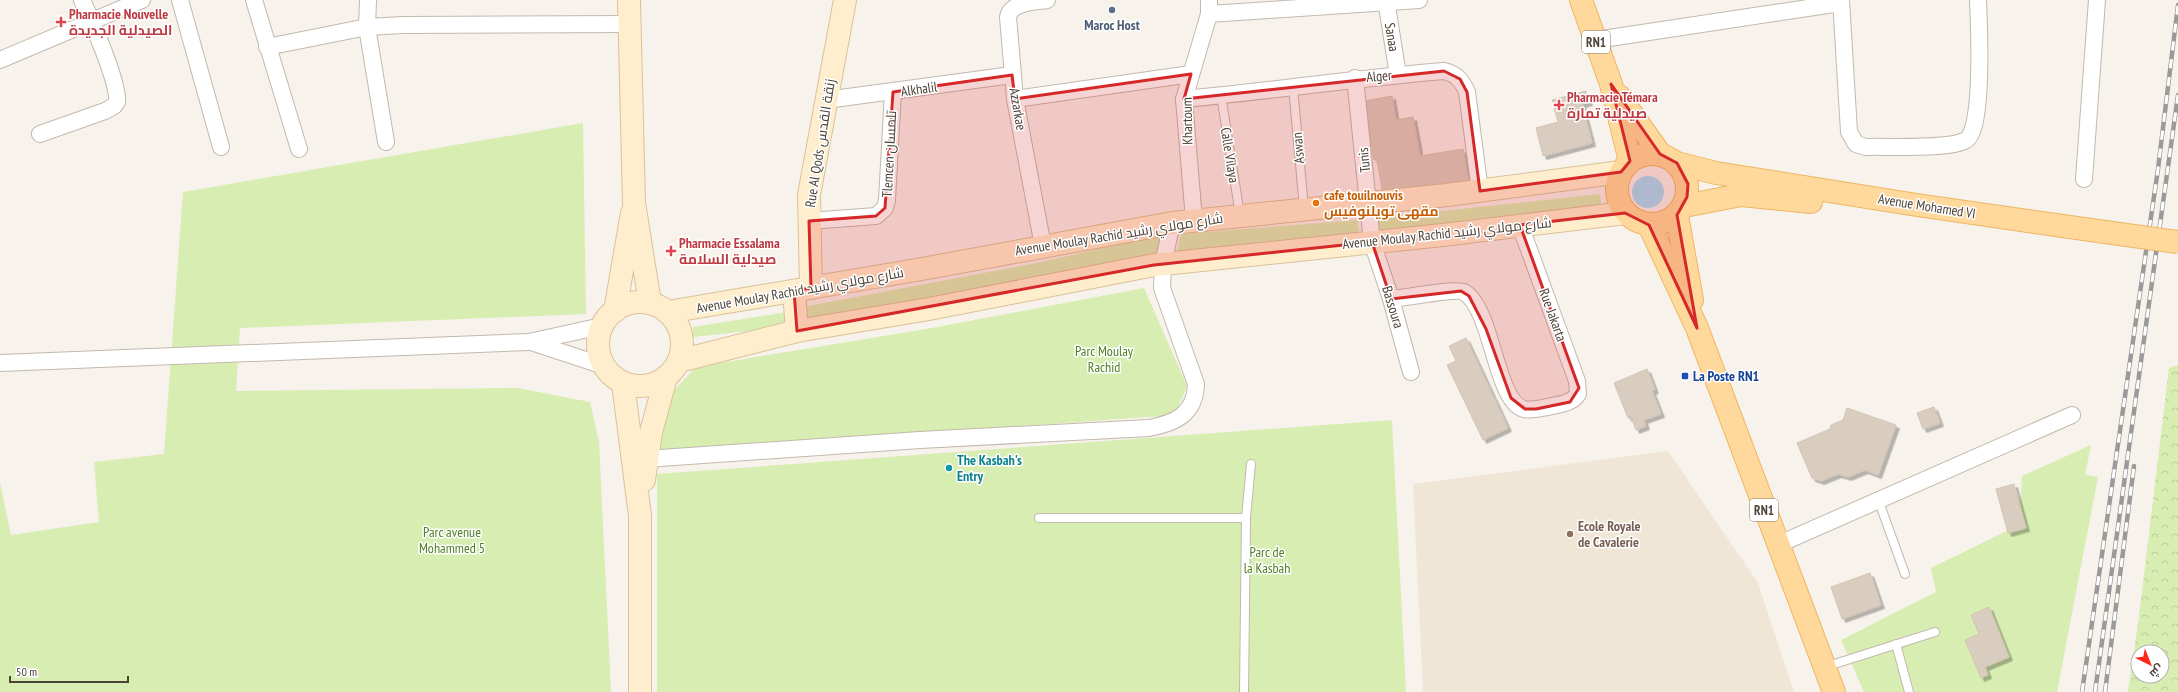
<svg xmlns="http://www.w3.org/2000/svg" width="2178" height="692" viewBox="0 0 2178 692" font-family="'PT Sans Narrow',Cairo,sans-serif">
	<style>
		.education { fill: #f0e6d5 }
		.green { fill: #d8edb2 }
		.forest { fill: url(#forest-crowns); fill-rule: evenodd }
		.water { fill: #a5ddf6 }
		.building { fill: #d9cdc0; stroke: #d5c4b2; filter: url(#shadow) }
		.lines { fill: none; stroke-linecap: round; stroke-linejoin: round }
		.lane-casing { stroke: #c3b9ad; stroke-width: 10 }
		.street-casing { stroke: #c3b9ad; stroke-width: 18 }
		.secondary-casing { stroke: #d9c298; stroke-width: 24 }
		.primary-casing { stroke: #edb663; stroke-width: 24 }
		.lane { stroke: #fff; stroke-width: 8 }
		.street { stroke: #fff; stroke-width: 16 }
		.secondary { stroke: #ffeecd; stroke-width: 22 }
		.primary { stroke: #ffd99c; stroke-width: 22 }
		.rail-casing { stroke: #9a9a9a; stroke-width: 4.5 }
		.rail { stroke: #fff; stroke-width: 3; stroke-dasharray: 9; stroke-linecap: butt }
		.primary-bridge-casing { stroke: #edb663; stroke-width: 24; stroke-linecap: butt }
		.primary-bridge { stroke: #ffd99c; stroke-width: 22 }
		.marked { fill: #d62828; fill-opacity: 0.2; stroke: #d62828; stroke-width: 3; stroke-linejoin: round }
		.service-dot { fill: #5c6f8a; stroke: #fff; stroke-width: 1.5 }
		.health-dot { fill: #e0444e; stroke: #fff; stroke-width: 1.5 }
		.food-dot { fill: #e8710a; stroke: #fff; stroke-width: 1.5 }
		.transit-dot { fill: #1a4fb4; stroke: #fff; stroke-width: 1.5 }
		.culture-dot { fill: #0f9aa8; stroke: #fff; stroke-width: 1.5 }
		.education-dot { fill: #8d6e63; stroke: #fff; stroke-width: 1.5 }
		.labels { text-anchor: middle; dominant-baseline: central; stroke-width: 3; stroke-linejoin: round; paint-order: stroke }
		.shield { fill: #fff; stroke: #827b74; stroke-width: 1 }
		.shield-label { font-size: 13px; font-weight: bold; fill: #4c4238 }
		.health-label { font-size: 14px; font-weight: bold; fill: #be3a42; stroke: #fff; text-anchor: start }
		.service-label { font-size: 14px; font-weight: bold; fill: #4e5e75; stroke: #fff }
		.street-label { font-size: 14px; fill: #4c4238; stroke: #fff }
		.food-label { font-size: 14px; font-weight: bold; fill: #c56008; stroke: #fff; text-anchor: start }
		.park-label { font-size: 14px; fill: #4f7e24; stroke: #fff }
		.transit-label { font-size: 14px; font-weight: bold; fill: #164399; stroke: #fff; text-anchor: start }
		.culture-label { font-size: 14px; font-weight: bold; fill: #0d838f; stroke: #fff; text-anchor: start }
		.education-label { font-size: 14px; font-weight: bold; fill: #785e54; stroke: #fff; text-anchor: start }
	</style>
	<defs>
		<pattern id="forest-crowns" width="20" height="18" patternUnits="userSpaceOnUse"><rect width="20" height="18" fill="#d8edb2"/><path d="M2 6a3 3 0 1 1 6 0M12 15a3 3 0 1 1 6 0" fill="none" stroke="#bbcc9a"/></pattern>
		<filter id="shadow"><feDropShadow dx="3.5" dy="3.5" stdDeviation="0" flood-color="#0004"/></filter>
	</defs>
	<rect width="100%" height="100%" fill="#f7f2eb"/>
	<path class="education" d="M 1668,451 L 1758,583 L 1794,692 L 1423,692 L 1413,484 Z"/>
	<g class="green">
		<path d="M 583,123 L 586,314 L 240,328 L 236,391 L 518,388 L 590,402 L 599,442 L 611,692 L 0,692 L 0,483 L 11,535 L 99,522 L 94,462 L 164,454 L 183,192 Z"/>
		<path d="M 1600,194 L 1602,210 L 1379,236 L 1378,218 Z"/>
		<path d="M 1358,220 L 1359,235 L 1177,251 L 1181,234 Z"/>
		<path d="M 1165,234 L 1157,257 L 803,323 L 803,307 L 1037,263 Z"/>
		<path d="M 1144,288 L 1187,386 L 1175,415 L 654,453 L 661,404 L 696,367 L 932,328 Z"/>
		<path d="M 788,312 L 786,327 L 693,337 L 693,327 Z"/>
		<path d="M 1392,420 L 1406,692 L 657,692 L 657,474 Z"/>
		<path d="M 2091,445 L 2085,475 L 2098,477 L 2057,692 L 1864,692 L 1841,640 L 1936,592 L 1931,568 L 2019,525 L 2022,476 Z"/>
	</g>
	<path class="forest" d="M 2178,365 L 2178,692 L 2128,692 L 2139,616 L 2169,368 ZM 2138,652 L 2162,652 L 2162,676 L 2138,676 Z"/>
	<circle class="water" cx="1648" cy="192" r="16"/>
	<g class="building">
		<path d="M 1586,91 L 1589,102 L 1582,104 L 1592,143 L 1543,156 L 1536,128 L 1558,122 L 1552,100 Z"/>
		<path d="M 1392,96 L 1396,120 L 1413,117 L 1420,156 L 1463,149 L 1469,184 L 1383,194 L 1377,160 L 1374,160 L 1365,101 Z"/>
		<path d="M 1466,338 L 1508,428 L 1483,440 L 1447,365 L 1456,361 L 1449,346 Z"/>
		<path d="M 1647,369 L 1655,390 L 1652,391 L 1661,414 L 1644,420 L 1646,426 L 1636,430 L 1631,417 L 1628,418 L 1614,383 Z"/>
		<path d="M 1934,407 L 1940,423 L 1923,429 L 1917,413 Z"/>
		<path d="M 1847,408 L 1896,425 L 1878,475 L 1865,470 L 1848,477 L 1838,474 L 1821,481 L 1812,478 L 1797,443 L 1830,429 L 1831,425 L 1843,420 Z"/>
		<path d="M 2014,484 L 2026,528 L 2008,533 L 1996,489 Z"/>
		<path d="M 1870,573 L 1881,605 L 1842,619 L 1831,587 Z"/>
		<path d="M 1989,607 L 2009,657 L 1985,667 L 1988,675 L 1981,678 L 1965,640 L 1979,634 L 1971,615 Z"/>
	</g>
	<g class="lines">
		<defs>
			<g id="lane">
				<path d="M 1293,87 L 1304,208"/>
				<path d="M 1221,95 L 1240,215"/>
				<path d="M 1878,499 L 1905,574"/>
				<path d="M 1039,518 L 1246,518"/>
				<path d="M 1896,644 L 1909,692"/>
				<path d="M 1825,667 L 1935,632"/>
				<path d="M 1244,692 L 1246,518 L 1251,464"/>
			</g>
			<g id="street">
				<path d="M 180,0 L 221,147"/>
				<path d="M 254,0 L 299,149"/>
				<path d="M 368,0 L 367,27 L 386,142"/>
				<path d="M 1386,0 L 1398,75"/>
				<path d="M 1841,0 L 1849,132 L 1856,144 L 1866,147 C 1887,146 1950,150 1966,140 C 1984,130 1979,23 1978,0"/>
				<path d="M 1209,14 L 1419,0"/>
				<path d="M 1596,40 L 1841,3"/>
				<path d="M 267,47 L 367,27 L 403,25 L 629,24"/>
				<path d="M 0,60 L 142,0"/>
				<path d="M 1355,78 L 1372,242 L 1391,299 L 1411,372"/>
				<path d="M 1015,99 L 1191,74"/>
				<path d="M 1184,99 C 1271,91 1357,78 1444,71 C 1457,74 1462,81 1467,92 L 1480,191"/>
				<path d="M 826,100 L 1012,75"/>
				<path d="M 40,134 L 105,111 L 114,106 L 117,102 C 119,83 91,19 82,0"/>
				<path d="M 2084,179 L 2097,0"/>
				<path d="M 1194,220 L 1184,99 L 1209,14 L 1209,0"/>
				<path d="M 809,221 L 876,216 L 885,208 L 887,200 L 893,92"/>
				<path d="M 1043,246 L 1015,99 L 1008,17 C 1011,2 1034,2 1047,0"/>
				<path d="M 1391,299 C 1404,298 1456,288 1464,292 C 1493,309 1495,401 1524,409 C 1532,411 1541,408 1548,407 C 1560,404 1571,404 1578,394 L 1577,381 L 1520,225"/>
				<path d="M 531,342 L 604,366"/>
				<path d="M 0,363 L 529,342 L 602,326"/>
				<path d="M 646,459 L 920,440 L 1149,428 C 1176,423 1195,414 1196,384 L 1162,288 L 1163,264 L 1172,223"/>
				<path d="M 1777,545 L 2072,415"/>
			</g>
			<g id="secondary">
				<path d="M 629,0 L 634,203 L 650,303"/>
				<path d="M 811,288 L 809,195 L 845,0"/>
				<path d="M 794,291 L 797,331"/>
				<circle cx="640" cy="344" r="42"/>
				<path d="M 615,311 L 632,213"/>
				<path d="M 668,312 L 922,269 L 1172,223 L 1447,195 L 1621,172"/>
				<path d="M 679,361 L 797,331 L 929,309 L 1154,265 L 1443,235 L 1625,213"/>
				<path d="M 623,383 L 640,516 L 640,692"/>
				<path d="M 644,480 L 651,432 L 666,377"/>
			</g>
			<g id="primary">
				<path d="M 1581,0 L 1611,84 L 1630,161"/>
				<path d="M 1619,96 L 1660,154"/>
				<circle cx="1652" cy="189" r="35"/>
				<path d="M 1677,163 L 1716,173 L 1917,205 L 2105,232"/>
				<path d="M 1684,206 L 1741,195 L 1811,202"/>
				<path d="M 1677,215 L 1692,300"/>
				<path d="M 1649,225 L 1697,328 L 1834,692"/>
			</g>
		</defs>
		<use href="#lane" class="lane-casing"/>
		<use href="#street" class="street-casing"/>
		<use href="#secondary" class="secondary-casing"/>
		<use href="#primary" class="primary-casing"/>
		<use href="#lane" class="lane"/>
		<use href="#street" class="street"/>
		<use href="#secondary" class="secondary"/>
		<use href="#primary" class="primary"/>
		<defs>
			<g id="rail">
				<path d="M 2082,692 L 2158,169 L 2178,5"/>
				<path d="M 2095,692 L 2178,95"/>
				<path d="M 2105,692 L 2134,466"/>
			</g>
		</defs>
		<use href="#rail" class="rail-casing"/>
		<use href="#rail" class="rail"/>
		<defs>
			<path id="primary-bridge" d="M 2105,232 L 2178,242"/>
		</defs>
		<use href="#primary-bridge" class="primary-bridge-casing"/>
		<use href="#primary-bridge" class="primary-bridge"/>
	</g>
	<path class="marked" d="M 1444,71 L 1460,79 L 1467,92 L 1480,191 L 1621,172 L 1630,161 L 1611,84 L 1660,154 L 1677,163 L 1688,184 L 1687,197 L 1677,215 L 1697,328 L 1649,225 L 1625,213 L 1520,225 L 1579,388 L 1570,402 L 1536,409 L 1525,409 L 1511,398 L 1486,329 L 1469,296 L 1461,291 L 1391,299 L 1372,242 L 1154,265 L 797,331 L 794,291 L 811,288 L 809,221 L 876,216 L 885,208 L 893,92 L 1012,75 L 1015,99 L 1191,74 L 1184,99 Z"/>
	<circle class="service-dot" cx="1112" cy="10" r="4"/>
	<g class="health-dot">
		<path d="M59 16h4v4h4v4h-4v4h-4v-4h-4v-4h4z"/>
		<path d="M1557 99h4v4h4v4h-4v4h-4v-4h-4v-4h4z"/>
		<path d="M669 245h4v4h4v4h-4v4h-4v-4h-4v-4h4z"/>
	</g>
	<circle class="food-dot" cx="1316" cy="203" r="4"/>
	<rect class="transit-dot" x="1681" y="372" width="8" height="8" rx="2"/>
	<circle class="culture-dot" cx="949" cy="468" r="4"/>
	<circle class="education-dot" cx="1570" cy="534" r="4"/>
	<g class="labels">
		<g class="shield">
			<rect x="1582" y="31" width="28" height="22" rx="3"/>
			<rect x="1750" y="499" width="28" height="22" rx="3"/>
		</g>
		<g class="shield-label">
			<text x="1596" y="42">RN1</text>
			<text x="1764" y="510">RN1</text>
		</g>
		<g class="health-label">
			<text x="69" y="14">Pharmacie Nouvelle<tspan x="69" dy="16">الصيدلية الجديدة</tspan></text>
			<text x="1567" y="97">Pharmacie Témara<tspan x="1567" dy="16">صيدلية تمارة</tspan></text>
			<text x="679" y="243">Pharmacie Essalama<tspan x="679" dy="16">صيدلية السلامة</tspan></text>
		</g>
		<g class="service-label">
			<text x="1112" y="25">Maroc Host</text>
		</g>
		<g class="street-label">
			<text transform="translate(1392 37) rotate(81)">Sanaa</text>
			<text transform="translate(1379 76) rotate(-5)">Alger</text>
			<text transform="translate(919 89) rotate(-8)">Alkhalil</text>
			<text transform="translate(1018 109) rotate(80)">Azzarkae</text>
			<text transform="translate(1187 121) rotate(-91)">Khartoum</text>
			<text transform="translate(820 143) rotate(-81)">Rue Al Qods زنقة القدس</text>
			<text transform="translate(1298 148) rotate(-95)">Aswan</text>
			<text transform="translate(889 154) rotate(-87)">Tlemcen تلمسان</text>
			<text transform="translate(1230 155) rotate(81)">Calle Vilaya</text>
			<text transform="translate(1364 160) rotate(-96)">Tunis</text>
			<text transform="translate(1927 206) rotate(9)">Avenue Mohamed VI</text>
			<text transform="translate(1447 233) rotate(-6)">Avenue Moulay Rachid شارع مولاي رشيد</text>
			<text transform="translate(1119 234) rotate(-9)">Avenue Moulay Rachid شارع مولاي رشيد</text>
			<text transform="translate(800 290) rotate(-10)">Avenue Moulay Rachid شارع مولاي رشيد</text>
			<text transform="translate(1393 307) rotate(73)">Bassoura</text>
			<text transform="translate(1553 315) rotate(70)">Rue Jakarta</text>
		</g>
		<g class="food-label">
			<text x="1324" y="195">cafe touilnouvis<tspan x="1324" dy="16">مقهى تويلنوفيس</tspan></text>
		</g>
		<g class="park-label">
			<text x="1104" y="351">Parc Moulay<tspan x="1104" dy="16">Rachid</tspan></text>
			<text x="452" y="532">Parc avenue<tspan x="452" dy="16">Mohammed 5</tspan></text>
			<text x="1267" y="552">Parc de<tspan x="1267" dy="16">la Kasbah</tspan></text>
		</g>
		<g class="transit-label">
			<text x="1693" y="376">La Poste RN1</text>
		</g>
		<g class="culture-label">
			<text x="957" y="460">The Kasbah's<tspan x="957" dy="16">Entry</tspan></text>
		</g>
		<g class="education-label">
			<text x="1578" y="526">Ecole Royale<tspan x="1578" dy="16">de Cavalerie</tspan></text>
		</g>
	</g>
	<g transform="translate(2150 664) rotate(137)"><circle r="19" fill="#ffffff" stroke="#b7b3af"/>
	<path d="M0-3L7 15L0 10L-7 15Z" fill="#ff261a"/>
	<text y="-6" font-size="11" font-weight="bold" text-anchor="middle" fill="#4c4238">ش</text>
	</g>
	<path d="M10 676v6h118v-6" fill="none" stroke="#4c4238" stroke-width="2"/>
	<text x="16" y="676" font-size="12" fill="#4c4238" stroke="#ffffff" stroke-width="3" paint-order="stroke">50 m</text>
</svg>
